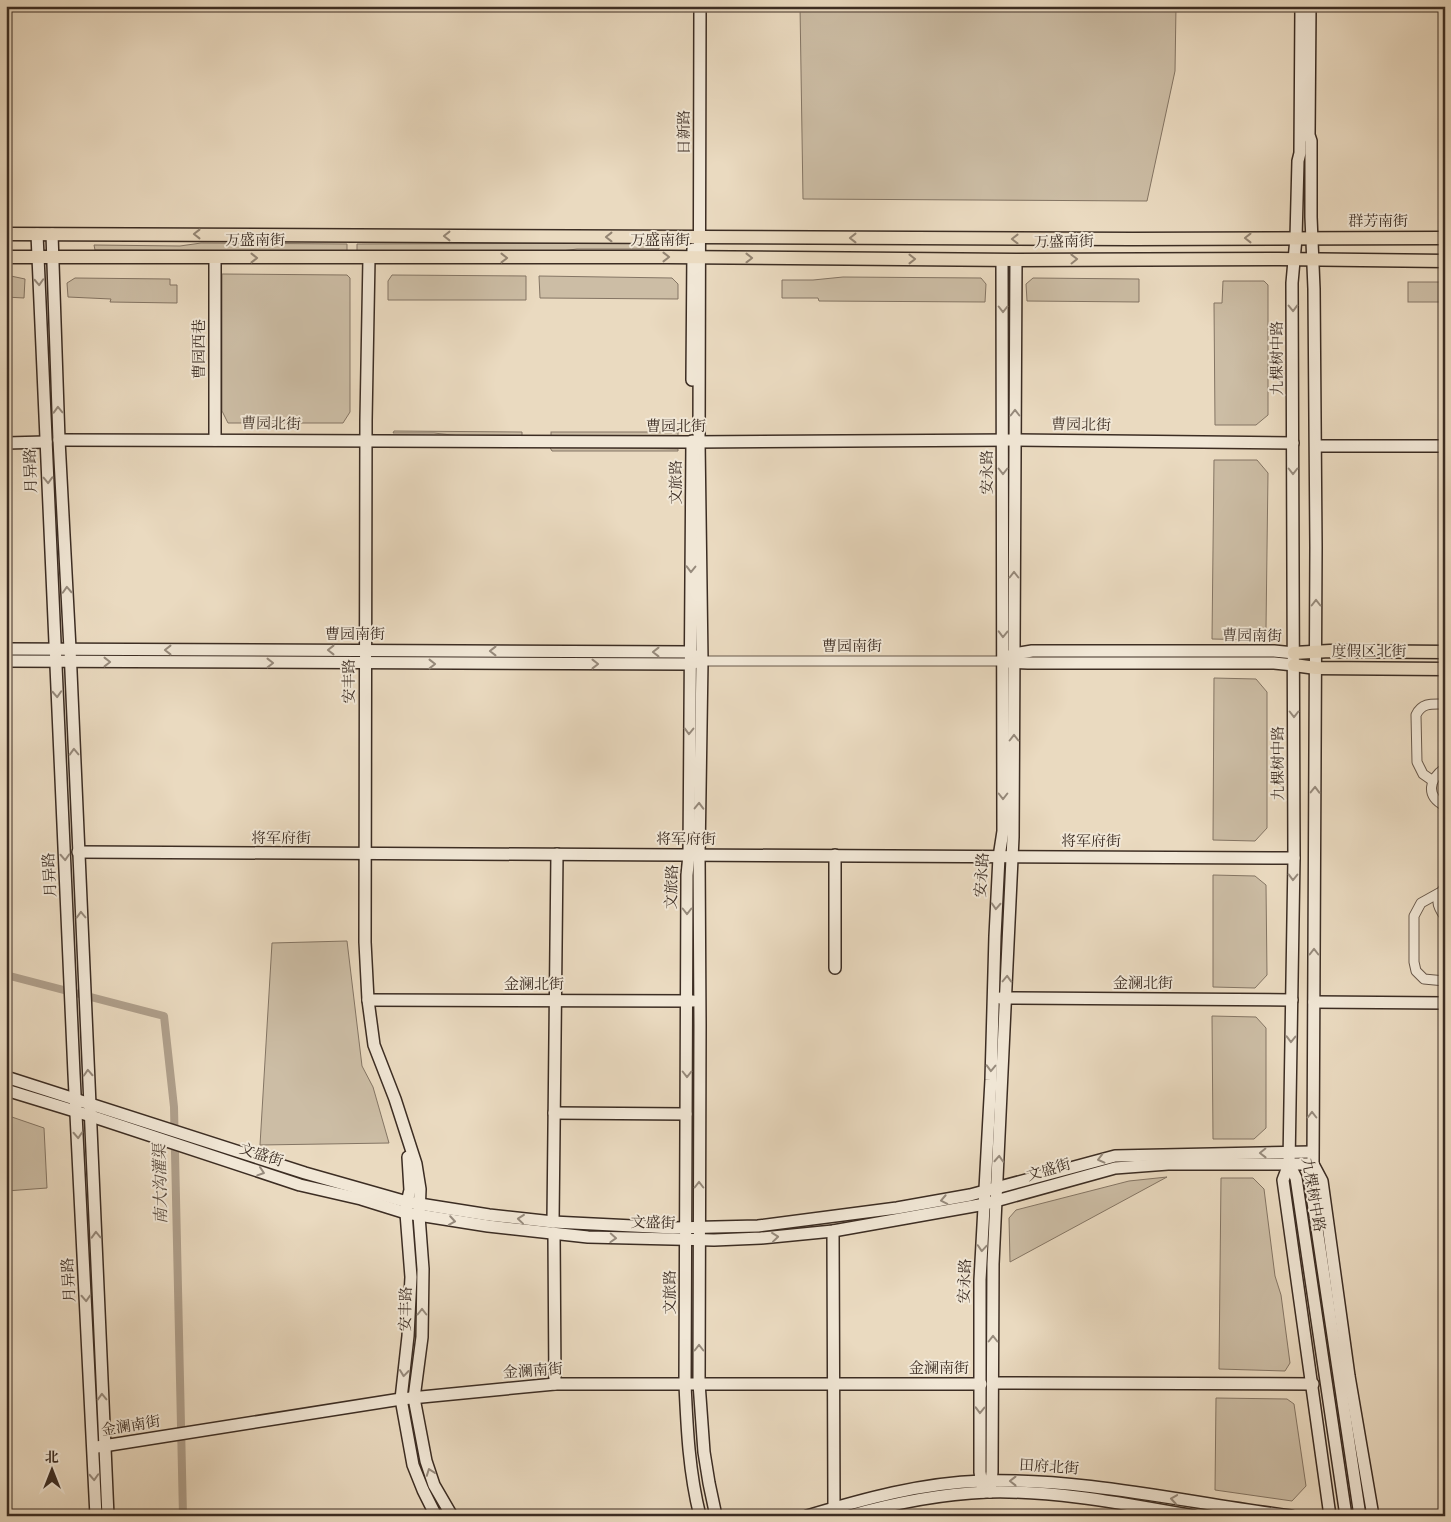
<svg xmlns="http://www.w3.org/2000/svg" width="1451" height="1522" viewBox="0 0 1451 1522" font-family="'Sorts Mill Goudy','Noto Serif SC',serif">
	<style>
		.green { fill: #ccbda5; stroke: #847564 }
		.lines { fill: none; stroke-linecap: round; stroke-linejoin: round }
		.canal { stroke: #af9f8b; stroke-width: 8 }
		.street-casing { stroke: #68584a; stroke-width: 11 }
		.secondary-casing { stroke: #3c2d23; stroke-width: 14 }
		.primary-casing { stroke: #3c2d23; stroke-width: 15 }
		.street { stroke: #f1e7d6; stroke-width: 9 }
		.secondary { stroke: #f1e7d6; stroke-width: 11 }
		.primary { stroke: #eadac0; stroke-width: 12 }
		.oneway { stroke: #938472 }
		.oneway2 { stroke: #968a7c }
		.labels { text-anchor: middle; dominant-baseline: central; stroke-width: 4; stroke-linejoin: round; paint-order: stroke }
		.street-label { font-size: 15px; fill: #3c2d23; stroke: #f1e7d6 }
		.water-label { font-size: 16px; font-style: italic; fill: #594a3d; stroke: #f1e7d6 }
	</style>
	<rect width="100%" height="100%" fill="#eadac0"/>
	<filter id="stains"><feTurbulence type="fractalNoise" baseFrequency=".004" numOctaves="4"/><feColorMatrix values="0 0 0 0 .2 0 0 0 0 .09 0 0 0 0 .02 0 0 0 .5 -.17"/></filter>
	<radialGradient id="worn" r=".72"><stop offset=".6" stop-color="#630" stop-opacity="0"/><stop offset="1" stop-color="#630" stop-opacity=".3"/></radialGradient>
	<g class="green">
		<path d="M 800,6 L 1176,6 L 1175,71 L 1147,201 L 803,199 Z"/>
		<path d="M 201,243 L 347,244 L 347,251 L 95,250 L 94,245 L 180,246 Z"/>
		<path d="M 659,243 L 659,249 L 577,249 L 554,252 L 357,251 L 357,244 Z"/>
		<path d="M 222,274 L 347,275 L 350,278 L 350,412 L 343,423 L 228,423 L 222,411 Z"/>
		<path d="M 6,275 L 25,279 L 24,298 L 6,297 Z"/>
		<path d="M 392,275 L 526,276 L 526,300 L 388,300 L 388,281 Z"/>
		<path d="M 539,276 L 672,278 L 678,284 L 678,299 L 540,298 Z"/>
		<path d="M 843,277 L 981,278 L 986,284 L 985,302 L 819,301 L 818,298 L 782,298 L 782,280 L 813,280 Z"/>
		<path d="M 75,278 L 170,279 L 170,285 L 177,285 L 177,303 L 110,302 L 111,299 L 68,297 L 67,283 Z"/>
		<path d="M 1033,278 L 1139,279 L 1139,302 L 1027,301 L 1026,284 Z"/>
		<path d="M 1223,281 L 1264,281 L 1268,285 L 1268,415 L 1256,425 L 1215,425 L 1214,303 L 1222,303 Z"/>
		<rect x="1408" y="282" width="37" height="20"/>
		<path d="M 394,431 L 522,432 L 522,436 L 460,436 L 434,433 L 393,433 Z"/>
		<rect x="551" y="432" width="127" height="4"/>
		<path d="M 549,446 L 678,449 L 678,451 L 552,451 Z"/>
		<path d="M 1214,460 L 1257,460 L 1268,473 L 1266,628 L 1258,640 L 1212,639 Z"/>
		<path d="M 1214,678 L 1256,679 L 1267,692 L 1267,828 L 1255,841 L 1213,840 Z"/>
		<path d="M 1213,875 L 1255,876 L 1266,885 L 1267,975 L 1255,988 L 1213,987 Z"/>
		<path d="M 347,941 L 362,1066 L 373,1087 L 389,1143 L 260,1145 L 272,943 Z"/>
		<path d="M 1212,1016 L 1256,1017 L 1266,1028 L 1266,1128 L 1254,1139 L 1213,1139 Z"/>
		<path d="M 6,1115 L 44,1128 L 47,1188 L 6,1191 Z"/>
		<path d="M 1167,1177 L 1010,1262 L 1009,1218 L 1016,1210 L 1129,1181 Z"/>
		<path d="M 1221,1178 L 1253,1178 L 1264,1189 L 1275,1276 L 1281,1295 L 1290,1363 L 1285,1371 L 1219,1369 Z"/>
		<path d="M 1216,1398 L 1287,1399 L 1294,1404 L 1306,1486 L 1292,1501 L 1215,1490 Z"/>
	</g>
	<g class="lines">
		<path class="canal" d="M 6,975 L 164,1016 L 174,1107 L 183,1516"/>
		<defs>
			<g id="street">
				<path d="M 702,661 L 1002,661"/>
				<path d="M 1445,768 C 1429,779 1425,796 1445,806"/>
				<path d="M 1433,781 L 1423,774 L 1417,762 L 1416,715 C 1422,702 1433,704 1445,704"/>
				<path d="M 1445,887 C 1435,898 1436,905 1445,917"/>
				<path d="M 1439,893 L 1421,903 L 1414,916 L 1414,962 L 1416,971 L 1424,979 L 1445,981"/>
			</g>
			<g id="secondary">
				<path d="M 700,6 L 699,442 L 702,661 L 699,855 L 700,1025 L 699,1383 L 704,1452 L 709,1483 L 716,1516"/>
				<path d="M 1301,6 L 1300,153 L 1298,161 L 1296,238 L 1292,283 L 1294,858 L 1289,1164 L 1296,1178 L 1346,1516"/>
				<path d="M 1310,6 L 1309,135 L 1311,141 L 1311,217 L 1314,289 L 1316,547 L 1313,1164 L 1310,1182 L 1360,1516"/>
				<path d="M 37,234 L 74,1074 L 96,1516"/>
				<path d="M 52,234 L 59,440 L 70,649 L 108,1516"/>
				<path d="M 215,257 L 215,440"/>
				<path d="M 369,258 L 366,420 L 365,942 L 368,1000 L 374,1045 L 395,1099 L 416,1164 L 420,1189 L 419,1216 L 423,1269 L 422,1337 L 414,1398 L 426,1461 L 434,1485 L 452,1516"/>
				<path d="M 692,380 L 693,249"/>
				<path d="M 59,440 L 692,442 L 1015,440 L 1293,443"/>
				<path d="M 692,441 L 689,855 L 687,875 L 685,1384 C 687,1429 689,1472 700,1516"/>
				<path d="M 6,443 L 46,442"/>
				<path d="M 1316,446 L 1445,446"/>
				<path d="M 6,649 L 690,652 L 694,656"/>
				<path d="M 1008,657 L 1014,654 L 1032,651 L 1274,651 L 1294,653"/>
				<path d="M 6,661 L 690,664 L 697,662"/>
				<path d="M 1008,662 L 1028,663 L 1274,663 L 1294,665"/>
				<path d="M 78,852 L 1294,858"/>
				<path d="M 835,855 L 835,968"/>
				<path d="M 1000,998 L 1292,1000"/>
				<path d="M 368,1000 L 693,1001"/>
				<path d="M 1314,1002 L 1445,1003"/>
				<path d="M 6,1077 L 305,1173 L 407,1202 L 489,1215 L 553,1222 L 673,1228 L 758,1226 L 897,1208 L 970,1195 L 1115,1156 L 1312,1152"/>
				<path d="M 6,1090 L 91,1116 L 300,1185 L 361,1199 L 406,1213 L 488,1226 L 588,1237 L 714,1240 L 761,1238 L 833,1231 L 985,1204 L 1115,1168 L 1168,1164 L 1313,1164"/>
				<path d="M 554,1113 L 686,1114"/>
				<path d="M 408,1157 L 410,1190 L 407,1202 L 406,1213 L 411,1277 L 408,1336 L 401,1399 L 413,1465 L 423,1490 L 436,1516"/>
				<path d="M 1289,1164 L 1283,1180 L 1330,1516"/>
				<path d="M 1313,1164 L 1322,1181 L 1349,1376 L 1373,1516"/>
				<path d="M 553,1222 L 557,854"/>
				<path d="M 833,1231 L 834,1508"/>
				<path d="M 554,1234 L 555,1384"/>
				<path d="M 994,1383 L 1313,1384"/>
				<path d="M 97,1447 L 401,1399 L 555,1384 L 981,1384"/>
				<path d="M 983,1492 L 980,1472 L 980,1280 L 991,1080 L 995,936 L 999,857 L 1003,831 L 1002,260"/>
				<path d="M 990,1492 L 992,1472 L 993,1264 L 1013,837 L 1016,260"/>
				<path d="M 807,1516 C 864,1499 921,1483 982,1481 C 1086,1478 1188,1503 1291,1516"/>
				<path d="M 849,1516 C 894,1503 940,1494 987,1492 C 1056,1490 1125,1504 1194,1516"/>
			</g>
			<g id="primary">
				<path d="M 6,234 L 1132,239 L 1445,238"/>
				<path d="M 6,257 L 667,257 L 1016,260 L 1279,259 L 1445,261"/>
				<path d="M 1294,653 L 1330,651 L 1445,652"/>
				<path d="M 1294,665 L 1316,668 L 1445,669"/>
			</g>
		</defs>
		<use href="#street" class="street-casing"/>
		<use href="#secondary" class="secondary-casing"/>
		<use href="#primary" class="primary-casing"/>
		<use href="#street" class="street"/>
		<use href="#secondary" class="secondary"/>
		<use href="#primary" class="primary"/>
	</g>
	<defs><path id="oneway-chevron" d="M-2-3.5L2.5 0L-2 3.5" fill="none" stroke-width="1.6" stroke-linecap="round" stroke-linejoin="round" transform="scale(1.25)"/></defs>
	<g class="oneway">
		<use href="#oneway-chevron" transform="translate(197 234) rotate(-180)"/>
		<use href="#oneway-chevron" transform="translate(447 236) rotate(-180)"/>
		<use href="#oneway-chevron" transform="translate(609 237) rotate(-180)"/>
		<use href="#oneway-chevron" transform="translate(853 238) rotate(-180)"/>
		<use href="#oneway-chevron" transform="translate(1248 238) rotate(180)"/>
		<use href="#oneway-chevron" transform="translate(1015 239) rotate(-180)"/>
		<use href="#oneway-chevron" transform="translate(666 257)"/>
		<use href="#oneway-chevron" transform="translate(254 258)"/>
		<use href="#oneway-chevron" transform="translate(504 258)"/>
		<use href="#oneway-chevron" transform="translate(749 258)"/>
		<use href="#oneway-chevron" transform="translate(912 259)"/>
		<use href="#oneway-chevron" transform="translate(1074 259) rotate(-1)"/>
	</g>
	<g class="oneway2">
		<use href="#oneway-chevron" transform="translate(39 282) rotate(87)"/>
		<use href="#oneway-chevron" transform="translate(1293 308) rotate(89)"/>
		<use href="#oneway-chevron" transform="translate(1003 309) rotate(90)"/>
		<use href="#oneway-chevron" transform="translate(58 410) rotate(-92)"/>
		<use href="#oneway-chevron" transform="translate(1015 413) rotate(-90)"/>
		<use href="#oneway-chevron" transform="translate(1003 471) rotate(90)"/>
		<use href="#oneway-chevron" transform="translate(1293 471) rotate(90)"/>
		<use href="#oneway-chevron" transform="translate(48 480) rotate(88)"/>
		<use href="#oneway-chevron" transform="translate(691 569) rotate(91)"/>
		<use href="#oneway-chevron" transform="translate(1014 575) rotate(-90)"/>
		<use href="#oneway-chevron" transform="translate(67 590) rotate(-93)"/>
		<use href="#oneway-chevron" transform="translate(1316 603) rotate(-90)"/>
		<use href="#oneway-chevron" transform="translate(1003 634) rotate(91)"/>
		<use href="#oneway-chevron" transform="translate(168 650) rotate(-180)"/>
		<use href="#oneway-chevron" transform="translate(331 650) rotate(-180)"/>
		<use href="#oneway-chevron" transform="translate(493 651) rotate(-180)"/>
		<use href="#oneway-chevron" transform="translate(656 652) rotate(-180)"/>
		<use href="#oneway-chevron" transform="translate(107 662)"/>
		<use href="#oneway-chevron" transform="translate(270 663)"/>
		<use href="#oneway-chevron" transform="translate(432 664)"/>
		<use href="#oneway-chevron" transform="translate(595 664)"/>
		<use href="#oneway-chevron" transform="translate(57 694) rotate(87)"/>
		<use href="#oneway-chevron" transform="translate(1294 714) rotate(90)"/>
		<use href="#oneway-chevron" transform="translate(689 731) rotate(91)"/>
		<use href="#oneway-chevron" transform="translate(1014 738) rotate(-90)"/>
		<use href="#oneway-chevron" transform="translate(74 752) rotate(-92)"/>
		<use href="#oneway-chevron" transform="translate(1315 790) rotate(-89)"/>
		<use href="#oneway-chevron" transform="translate(1003 796) rotate(90)"/>
		<use href="#oneway-chevron" transform="translate(699 806) rotate(-89)"/>
		<use href="#oneway-chevron" transform="translate(65 857) rotate(87)"/>
		<use href="#oneway-chevron" transform="translate(1293 877) rotate(91)"/>
		<use href="#oneway-chevron" transform="translate(996 906) rotate(93)"/>
		<use href="#oneway-chevron" transform="translate(687 911) rotate(90)"/>
		<use href="#oneway-chevron" transform="translate(81 915) rotate(-92)"/>
		<use href="#oneway-chevron" transform="translate(1314 952) rotate(-90)"/>
		<use href="#oneway-chevron" transform="translate(1007 979) rotate(-88)"/>
		<use href="#oneway-chevron" transform="translate(1291 1039) rotate(91)"/>
		<use href="#oneway-chevron" transform="translate(991 1068) rotate(92)"/>
		<use href="#oneway-chevron" transform="translate(88 1073) rotate(-93)"/>
		<use href="#oneway-chevron" transform="translate(687 1074) rotate(90)"/>
		<use href="#oneway-chevron" transform="translate(1312 1115) rotate(-90)"/>
		<use href="#oneway-chevron" transform="translate(78 1135) rotate(87)"/>
		<use href="#oneway-chevron" transform="translate(1263 1153) rotate(179)"/>
		<use href="#oneway-chevron" transform="translate(999 1159) rotate(-87)"/>
		<use href="#oneway-chevron" transform="translate(1101 1159) rotate(166)"/>
		<use href="#oneway-chevron" transform="translate(261 1172) rotate(18)"/>
		<use href="#oneway-chevron" transform="translate(699 1185) rotate(-90)"/>
		<use href="#oneway-chevron" transform="translate(944 1200) rotate(169)"/>
		<use href="#oneway-chevron" transform="translate(521 1219) rotate(-174)"/>
		<use href="#oneway-chevron" transform="translate(452 1221) rotate(9)"/>
		<use href="#oneway-chevron" transform="translate(96 1235) rotate(-92)"/>
		<use href="#oneway-chevron" transform="translate(775 1237) rotate(-6)"/>
		<use href="#oneway-chevron" transform="translate(613 1238) rotate(3)"/>
		<use href="#oneway-chevron" transform="translate(982 1248) rotate(94)"/>
		<use href="#oneway-chevron" transform="translate(86 1298) rotate(87)"/>
		<use href="#oneway-chevron" transform="translate(422 1312) rotate(-90)"/>
		<use href="#oneway-chevron" transform="translate(993 1339) rotate(-90)"/>
		<use href="#oneway-chevron" transform="translate(699 1348) rotate(-90)"/>
		<use href="#oneway-chevron" transform="translate(404 1373) rotate(96)"/>
		<use href="#oneway-chevron" transform="translate(102 1397) rotate(-92)"/>
		<use href="#oneway-chevron" transform="translate(980 1410) rotate(91)"/>
		<use href="#oneway-chevron" transform="translate(430 1472) rotate(-110)"/>
		<use href="#oneway-chevron" transform="translate(94 1477) rotate(87)"/>
		<use href="#oneway-chevron" transform="translate(1013 1481) rotate(180)"/>
		<use href="#oneway-chevron" transform="translate(1174 1499) rotate(-171)"/>
	</g>
	<g class="labels">
		<g class="street-label">
			<text transform="translate(685 132) rotate(-90)">日新路</text>
			<text x="1378" y="222">群芳南街</text>
			<text x="255" y="241">万盛南街</text>
			<text x="660" y="241">万盛南街</text>
			<text transform="translate(1064 243) rotate(-1)">万盛南街</text>
			<text transform="translate(200 349) rotate(-90)">曹园西巷</text>
			<text transform="translate(1278 358) rotate(-90)">九棵树中路</text>
			<text transform="translate(271 425) rotate(1)">曹园北街</text>
			<text transform="translate(1081 426) rotate(1)">曹园北街</text>
			<text x="676" y="427">曹园北街</text>
			<text transform="translate(32 471) rotate(-92)">月异路</text>
			<text transform="translate(988 472) rotate(-90)">安永路</text>
			<text transform="translate(677 482) rotate(-90)">文旅路</text>
			<text x="355" y="635">曹园南街</text>
			<text transform="translate(1252 637) rotate(1)">曹园南街</text>
			<text x="852" y="647">曹园南街</text>
			<text x="1369" y="652">度假区北街</text>
			<text transform="translate(350 681) rotate(-90)">安丰路</text>
			<text transform="translate(1279 763) rotate(-90)">九棵树中路</text>
			<text x="281" y="839">将军府街</text>
			<text x="686" y="840">将军府街</text>
			<text x="1091" y="842">将军府街</text>
			<text transform="translate(51 875) rotate(-93)">月异路</text>
			<text transform="translate(983 875) rotate(-86)">安永路</text>
			<text transform="translate(673 887) rotate(-88)">文旅路</text>
			<text x="1143" y="984">金澜北街</text>
			<text x="534" y="985">金澜北街</text>
			<text transform="translate(261 1156) rotate(18)">文盛街</text>
			<text transform="translate(1049 1171) rotate(-16)">文盛街</text>
			<text transform="translate(1312 1195) rotate(80)">九棵树中路</text>
			<text transform="translate(653 1224) rotate(1)">文盛街</text>
			<text transform="translate(70 1280) rotate(-93)">月异路</text>
			<text transform="translate(966 1281) rotate(-88)">安永路</text>
			<text transform="translate(671 1292) rotate(-90)">文旅路</text>
			<text transform="translate(407 1309) rotate(-89)">安丰路</text>
			<text x="939" y="1369">金澜南街</text>
			<text transform="translate(533 1372) rotate(-4)">金澜南街</text>
			<text transform="translate(131 1427) rotate(-9)">金澜南街</text>
			<text transform="translate(1049 1468) rotate(4)">田府北街</text>
		</g>
		<g class="water-label">
			<text transform="translate(162 1184) rotate(-91)">南大沟灌渠</text>
		</g>
	</g>
	<rect width="1451" height="1522" fill="none" stroke="#eadac0" stroke-width="25"/>
	<rect x="8" y="8" width="1436" height="1507" fill="none" stroke="#3c2d23" stroke-width="2.5"/>
	<rect x="12" y="12" width="1426" height="1497" fill="none" stroke="#3c2d23"/>
	<g transform="translate(52 1470)" stroke="#f1e7d6" stroke-width="4" paint-order="stroke">
	<path d="M0-4L9 19L0 12L-9 19Z" fill="#3c2d23"/>
	<text y="-8" font-size="14" font-weight="bold" text-anchor="middle" fill="#3c2d23">北</text>
	</g>
	<rect width="100%" height="100%" filter="url(#stains)"/>
	<rect width="100%" height="100%" fill="url(#worn)"/>
</svg>
